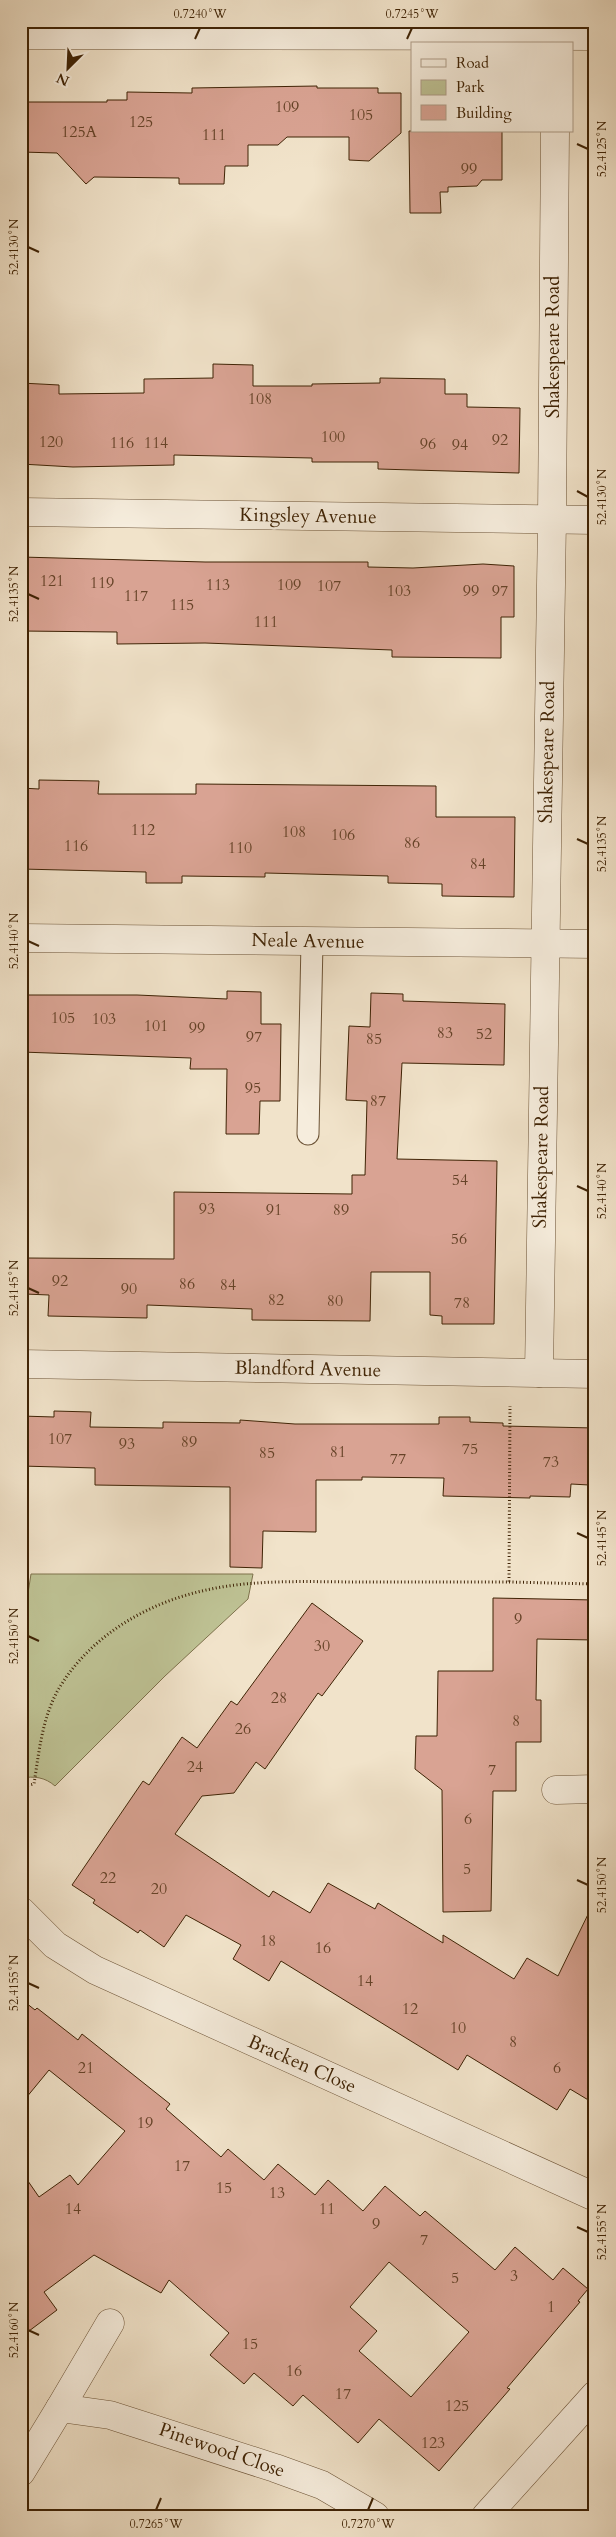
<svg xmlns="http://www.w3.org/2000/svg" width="616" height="2537" viewBox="0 0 616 2537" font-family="Cardo,serif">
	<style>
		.green { fill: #bec294; stroke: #7e724c }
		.building { fill: #d9a393; stroke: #3f2305; fill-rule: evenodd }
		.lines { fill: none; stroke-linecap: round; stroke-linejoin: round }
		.lane-casing { stroke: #6c5336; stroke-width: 23 }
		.street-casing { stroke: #6c5336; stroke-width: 29 }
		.path { stroke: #3f2305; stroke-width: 3; stroke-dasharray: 1 2.5; stroke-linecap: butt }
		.lane { stroke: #f6eddd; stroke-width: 21 }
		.street { stroke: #f6eddd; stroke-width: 28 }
		.ticks { fill: none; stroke: #3f2305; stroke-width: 2 }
		.labels { text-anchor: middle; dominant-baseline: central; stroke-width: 4.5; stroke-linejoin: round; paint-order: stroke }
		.number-label { font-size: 16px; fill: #664328 }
		.street-label { font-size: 19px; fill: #3f2305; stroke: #f6eddd }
		.neatline { fill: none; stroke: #3f2305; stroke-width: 2 }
		.ticks-label { font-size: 12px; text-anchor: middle; fill: #3f2305 }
	</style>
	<rect width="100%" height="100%" fill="#f1e3ca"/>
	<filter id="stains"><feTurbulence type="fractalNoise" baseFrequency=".004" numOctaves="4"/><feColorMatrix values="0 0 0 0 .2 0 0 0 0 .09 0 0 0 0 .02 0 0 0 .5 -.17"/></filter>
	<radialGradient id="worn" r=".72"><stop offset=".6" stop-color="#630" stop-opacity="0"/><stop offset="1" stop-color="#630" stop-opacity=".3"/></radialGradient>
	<path class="green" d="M 31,1574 L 253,1574 L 248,1599 L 165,1676 L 55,1786 C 45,1777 34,1776 21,1778 L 21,1638 Z"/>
	<g class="building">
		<path d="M 317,86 L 317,88 L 378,88 L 378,93 L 401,93 L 401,133 L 369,161 L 349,160 L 349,137 L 287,137 L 278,145 L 248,145 L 248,166 L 225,166 L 224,184 L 179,184 L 179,178 L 94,177 L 86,184 L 57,153 L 21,152 L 21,102 L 107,102 L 107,100 L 127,100 L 127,92 L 192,93 L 192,88 Z"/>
		<path d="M 409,131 L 502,131 L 502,180 L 482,180 L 477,186 L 448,187 L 448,192 L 440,192 L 441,213 L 410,213 Z"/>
		<path d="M 213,364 L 253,365 L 253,386 L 312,386 L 312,384 L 380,383 L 380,378 L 445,379 L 445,394 L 467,394 L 467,407 L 520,408 L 519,473 L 378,469 L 378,462 L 312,462 L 312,458 L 174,455 L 174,465 L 73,467 L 21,464 L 21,383 L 59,385 L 59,394 L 144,393 L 144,379 L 213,378 Z"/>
		<path d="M 21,557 L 205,562 L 368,562 L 368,567 L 413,568 L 483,564 L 514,566 L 514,617 L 501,617 L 501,658 L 392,657 L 392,650 L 205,643 L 117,644 L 117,632 L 21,631 Z"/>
		<path d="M 39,780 L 99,781 L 98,794 L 196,794 L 196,784 L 436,786 L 436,817 L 515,817 L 514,897 L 442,896 L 442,884 L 388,883 L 388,876 L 265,873 L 265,877 L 182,876 L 182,883 L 146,883 L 146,872 L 21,869 L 21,788 L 39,789 Z"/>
		<path d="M 227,991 L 261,992 L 261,1024 L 281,1024 L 280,1101 L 260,1101 L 259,1134 L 226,1134 L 227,1069 L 190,1069 L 191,1058 L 21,1052 L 21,995 L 137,995 L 227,999 Z"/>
		<path d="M 371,993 L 403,994 L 403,1001 L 505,1004 L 504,1065 L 402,1063 L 397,1159 L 497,1161 L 494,1324 L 442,1324 L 442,1316 L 430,1315 L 430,1272 L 371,1272 L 370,1321 L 252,1320 L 252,1309 L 147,1305 L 147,1318 L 48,1316 L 49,1295 L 25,1294 L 26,1258 L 174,1259 L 174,1192 L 352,1194 L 352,1175 L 365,1175 L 367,1101 L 346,1100 L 349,1026 L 370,1027 Z"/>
		<path d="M 54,1411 L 91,1412 L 90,1427 L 163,1428 L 163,1422 L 240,1423 L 240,1420 L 295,1424 L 439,1424 L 439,1417 L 470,1417 L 470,1422 L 503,1423 L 503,1426 L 595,1428 L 595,1472 L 589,1472 L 589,1485 L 571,1484 L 570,1497 L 530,1496 L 530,1498 L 443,1496 L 444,1478 L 362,1477 L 362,1480 L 316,1480 L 316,1532 L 263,1531 L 262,1568 L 230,1567 L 230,1487 L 95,1485 L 95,1468 L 21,1466 L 21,1416 L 54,1417 Z"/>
		<path d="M 493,1598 L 595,1600 L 595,1640 L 537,1639 L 536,1700 L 541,1700 L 541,1742 L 516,1742 L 516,1791 L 493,1791 L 491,1911 L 443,1912 L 442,1790 L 415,1769 L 416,1736 L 437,1736 L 438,1671 L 493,1671 Z"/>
		<path d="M 312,1603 L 363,1641 L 322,1696 L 318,1693 L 265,1769 L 256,1762 L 234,1793 L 202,1796 L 175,1834 L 269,1897 L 273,1891 L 310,1913 L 328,1883 L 375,1909 L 378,1903 L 443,1943 L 443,1935 L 514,1979 L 527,1958 L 558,1976 L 595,1900 L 595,2104 L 570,2089 L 557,2110 L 467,2055 L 458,2070 L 281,1961 L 269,1981 L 233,1959 L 241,1945 L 186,1915 L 164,1947 L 140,1930 L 138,1933 L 93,1903 L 95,1900 L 72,1885 L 143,1781 L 149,1785 L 182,1737 L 197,1748 L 231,1701 L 237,1705 Z"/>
		<path d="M 21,1999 L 35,2010 L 37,2008 L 78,2040 L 82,2034 L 170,2104 L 166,2109 L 221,2157 L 228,2149 L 264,2180 L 278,2164 L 315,2195 L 328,2180 L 363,2211 L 385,2186 L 420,2216 L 425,2211 L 495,2270 L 515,2247 L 553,2280 L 563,2268 L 588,2289 L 578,2301 L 580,2302 L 507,2388 L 510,2389 L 439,2471 L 379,2419 L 358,2443 L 303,2395 L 293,2406 L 254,2373 L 244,2384 L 210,2355 L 229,2333 L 169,2280 L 161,2293 L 94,2255 L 44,2292 L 57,2310 L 21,2337 L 21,2171 L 39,2197 L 70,2175 L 78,2185 L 125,2131 L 49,2070 L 21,2104 ZM 389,2262 L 469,2332 L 411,2397 L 359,2351 L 377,2331 L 350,2307 Z"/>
	</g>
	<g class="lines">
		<defs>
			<path id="lane" d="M 308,1134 L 312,942"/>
			<g id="street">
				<path d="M 21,35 L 595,36"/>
				<path d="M 21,512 L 595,520"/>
				<path d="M 21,938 L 595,944"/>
				<path d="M 21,1364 L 595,1374"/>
				<path d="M 539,1373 L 552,519 L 555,131"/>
				<path d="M 556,1790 L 595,1789"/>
				<path d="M 21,1911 L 55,1945 L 95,1970 L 595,2197"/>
				<path d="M 60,2408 L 110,2323"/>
				<path d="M 21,2472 L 60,2408 L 110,2415 L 275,2468 L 322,2485 L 375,2516"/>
				<path d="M 486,2516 L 595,2395"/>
			</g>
		</defs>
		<use href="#lane" class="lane-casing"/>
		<use href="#street" class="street-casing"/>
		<g class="path">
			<path d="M 509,1582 L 595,1584"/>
			<path d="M 21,1787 L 34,1784 C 39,1752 42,1719 58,1690 C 90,1635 150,1601 211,1589 C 259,1579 313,1582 362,1582 C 411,1582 460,1582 509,1582 L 510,1406"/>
		</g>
		<use href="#lane" class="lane"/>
		<use href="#street" class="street"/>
	</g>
	<path class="ticks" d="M 195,39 L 200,28M 407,39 L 412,28M 577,144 L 588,149M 28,247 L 39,252M 577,491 L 588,497M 28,594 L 39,599M 577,839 L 588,844M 28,941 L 39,946M 577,1186 L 588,1191M 28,1288 L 39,1293M 577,1533 L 588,1538M 28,1636 L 39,1641M 577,1880 L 588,1885M 28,1983 L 39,1988M 577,2227 L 588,2232M 28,2330 L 39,2335M 156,2510 L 161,2498M 368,2510 L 373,2498"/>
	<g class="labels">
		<g class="number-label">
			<text x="287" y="107">109</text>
			<text x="361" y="115">105</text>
			<text x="141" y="122">125</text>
			<text x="79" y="132">125A</text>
			<text x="214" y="135">111</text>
			<text x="469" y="169">99</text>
			<text x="260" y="399">108</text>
			<text x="333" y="437">100</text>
			<text x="500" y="440">92</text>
			<text x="51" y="442">120</text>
			<text x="122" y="443">116</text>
			<text x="156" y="443">114</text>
			<text x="428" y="444">96</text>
			<text x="460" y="445">94</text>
			<text x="52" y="581">121</text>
			<text x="102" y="583">119</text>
			<text x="218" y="585">113</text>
			<text x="289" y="585">109</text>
			<text x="329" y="586">107</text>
			<text x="399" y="591">103</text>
			<text x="471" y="591">99</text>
			<text x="500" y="591">97</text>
			<text x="136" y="596">117</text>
			<text x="182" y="605">115</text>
			<text x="266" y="622">111</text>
			<text x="143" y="830">112</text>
			<text x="294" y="832">108</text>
			<text x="343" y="835">106</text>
			<text x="412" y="843">86</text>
			<text x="76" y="846">116</text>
			<text x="240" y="848">110</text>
			<text x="478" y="864">84</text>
			<text x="63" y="1018">105</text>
			<text x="104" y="1019">103</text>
			<text x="156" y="1026">101</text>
			<text x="197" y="1028">99</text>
			<text x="445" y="1033">83</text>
			<text x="484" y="1034">52</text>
			<text x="254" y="1037">97</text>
			<text x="374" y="1039">85</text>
			<text x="253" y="1088">95</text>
			<text x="378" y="1101">87</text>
			<text x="460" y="1180">54</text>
			<text x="207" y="1209">93</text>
			<text x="274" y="1210">91</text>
			<text x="341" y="1210">89</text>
			<text x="459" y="1239">56</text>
			<text x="60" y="1281">92</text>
			<text x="187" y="1284">86</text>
			<text x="228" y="1285">84</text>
			<text x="129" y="1289">90</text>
			<text x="276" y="1300">82</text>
			<text x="335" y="1301">80</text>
			<text x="462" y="1303">78</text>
			<text x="60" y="1439">107</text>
			<text x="189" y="1442">89</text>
			<text x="127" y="1444">93</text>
			<text x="470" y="1449">75</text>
			<text x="338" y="1452">81</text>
			<text x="267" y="1453">85</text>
			<text x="398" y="1459">77</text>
			<text x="551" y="1462">73</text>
			<text x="518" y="1619">9</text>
			<text x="322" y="1646">30</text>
			<text x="279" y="1698">28</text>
			<text x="516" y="1721">8</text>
			<text x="243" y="1729">26</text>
			<text x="195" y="1767">24</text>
			<text x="492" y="1770">7</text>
			<text x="468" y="1819">6</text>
			<text x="467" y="1869">5</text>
			<text x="108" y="1878">22</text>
			<text x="159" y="1889">20</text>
			<text x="268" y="1941">18</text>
			<text x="323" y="1948">16</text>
			<text x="365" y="1981">14</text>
			<text x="410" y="2009">12</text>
			<text x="458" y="2028">10</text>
			<text x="513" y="2042">8</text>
			<text x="86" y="2068">21</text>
			<text x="557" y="2068">6</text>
			<text x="145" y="2123">19</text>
			<text x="182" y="2166">17</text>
			<text x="224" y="2188">15</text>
			<text x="277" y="2193">13</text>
			<text x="73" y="2209">14</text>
			<text x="327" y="2209">11</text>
			<text x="376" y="2224">9</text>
			<text x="424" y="2240">7</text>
			<text x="514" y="2276">3</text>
			<text x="455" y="2278">5</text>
			<text x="551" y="2307">1</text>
			<text x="250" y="2344">15</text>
			<text x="294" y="2371">16</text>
			<text x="343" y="2394">17</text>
			<text x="457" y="2406">125</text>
			<text x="433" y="2443">123</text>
		</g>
		<g class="street-label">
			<text transform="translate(553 347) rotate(-90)">Shakespeare Road</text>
			<text transform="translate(308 516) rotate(1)">Kingsley Avenue</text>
			<text transform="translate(547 752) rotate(-89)">Shakespeare Road</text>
			<text transform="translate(308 941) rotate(1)">Neale Avenue</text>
			<text transform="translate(541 1157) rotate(-89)">Shakespeare Road</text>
			<text transform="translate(308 1369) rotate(1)">Blandford Avenue</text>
			<text transform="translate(302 2064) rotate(24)">Bracken Close</text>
			<text transform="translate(222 2450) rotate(19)">Pinewood Close</text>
		</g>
	</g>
	<rect width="616" height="2537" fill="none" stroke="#f1e3ca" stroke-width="55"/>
	<rect x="411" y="42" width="162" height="90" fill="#f6eddd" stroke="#ad9c87"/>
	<rect x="421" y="59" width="25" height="8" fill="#f6eddd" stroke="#ad9c87"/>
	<text x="456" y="68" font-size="15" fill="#3f2305">Road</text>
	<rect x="421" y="80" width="25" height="15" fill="#bec294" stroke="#ad9c87"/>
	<text x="456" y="92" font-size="15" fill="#3f2305">Park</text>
	<rect x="421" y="105" width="25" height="15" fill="#d9a393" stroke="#ad9c87"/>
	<text x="456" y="118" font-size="15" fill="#3f2305">Building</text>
	<g transform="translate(68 68) rotate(204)" stroke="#f6eddd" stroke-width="4" paint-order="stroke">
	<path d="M0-4L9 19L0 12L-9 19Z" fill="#3f2305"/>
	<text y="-8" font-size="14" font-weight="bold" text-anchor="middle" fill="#3f2305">N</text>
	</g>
	<rect x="28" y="28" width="560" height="2482" class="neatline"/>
	<g class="ticks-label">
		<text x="200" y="18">0.7240°W</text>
		<text x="412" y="18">0.7245°W</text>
		<text transform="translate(602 149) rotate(-90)" y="4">52.4125°N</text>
		<text transform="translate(14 247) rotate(-90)" y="4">52.4130°N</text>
		<text transform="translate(602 497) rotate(-90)" y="4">52.4130°N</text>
		<text transform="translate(14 594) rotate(-90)" y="4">52.4135°N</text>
		<text transform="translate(602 844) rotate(-90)" y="4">52.4135°N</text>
		<text transform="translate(14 941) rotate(-90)" y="4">52.4140°N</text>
		<text transform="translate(602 1191) rotate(-90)" y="4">52.4140°N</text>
		<text transform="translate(14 1288) rotate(-90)" y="4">52.4145°N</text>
		<text transform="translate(602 1538) rotate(-90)" y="4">52.4145°N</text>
		<text transform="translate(14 1636) rotate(-90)" y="4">52.4150°N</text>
		<text transform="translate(602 1885) rotate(-90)" y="4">52.4150°N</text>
		<text transform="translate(14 1983) rotate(-90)" y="4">52.4155°N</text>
		<text transform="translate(602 2232) rotate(-90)" y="4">52.4155°N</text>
		<text transform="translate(14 2330) rotate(-90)" y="4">52.4160°N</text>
		<text x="156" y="2528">0.7265°W</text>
		<text x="368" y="2528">0.7270°W</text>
	</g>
	<rect width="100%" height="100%" filter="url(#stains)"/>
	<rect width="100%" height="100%" fill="url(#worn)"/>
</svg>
